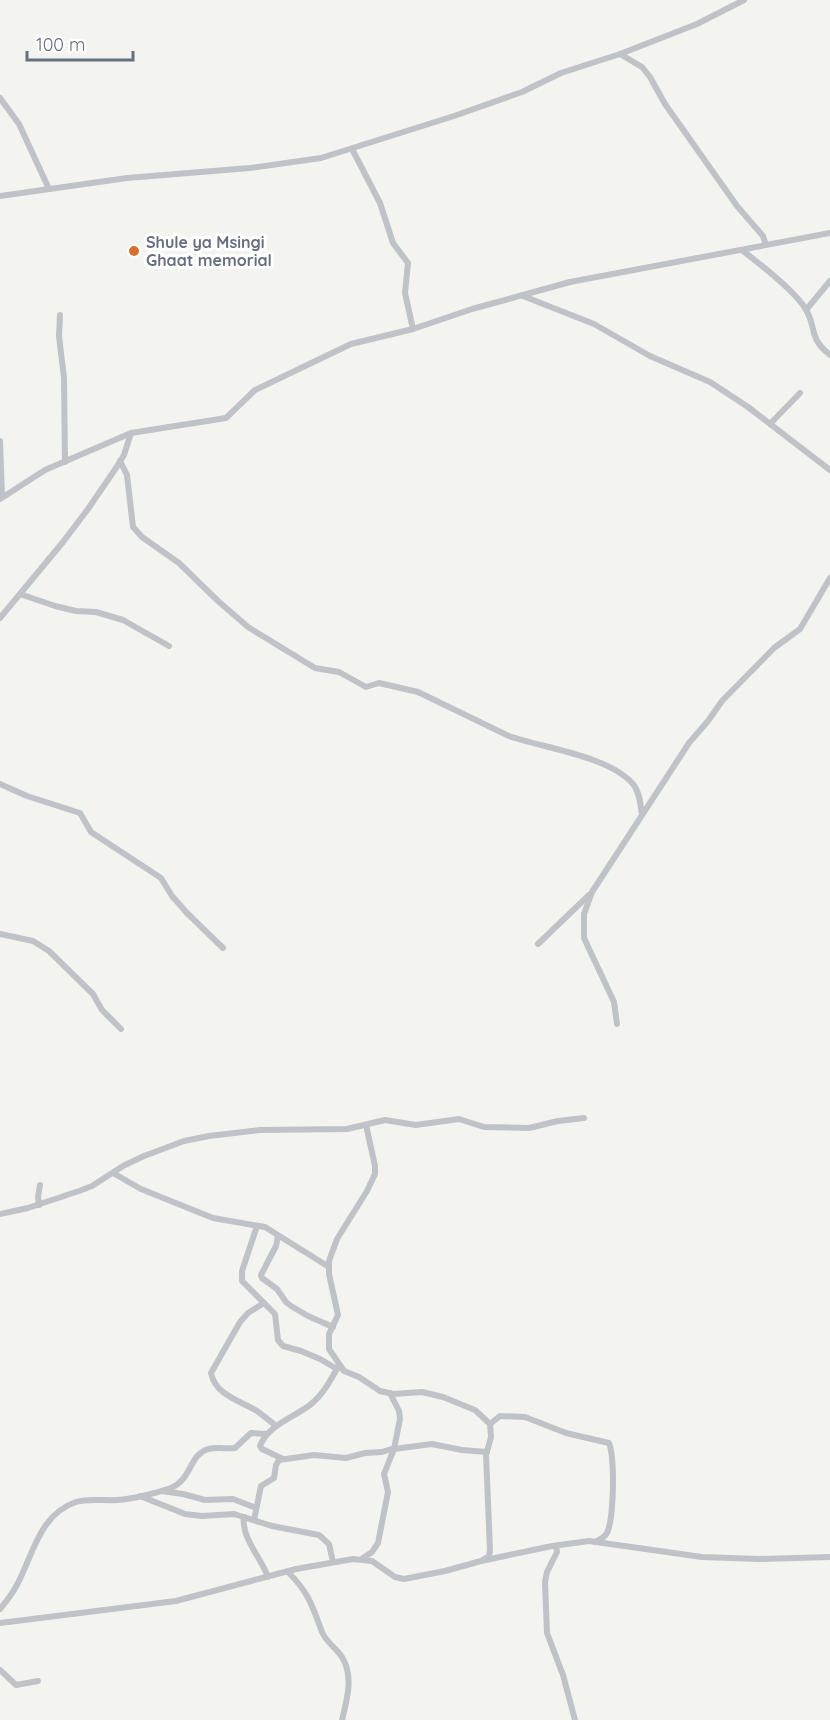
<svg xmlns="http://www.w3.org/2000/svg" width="830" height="1720" viewBox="0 0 830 1720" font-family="Quicksand,sans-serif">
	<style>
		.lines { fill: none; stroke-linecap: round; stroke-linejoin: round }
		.minor { stroke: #bfc2c6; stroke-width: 6 }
		.poi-dot { fill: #d6702e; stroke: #fff; stroke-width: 2 }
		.labels { text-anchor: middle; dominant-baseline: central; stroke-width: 6; stroke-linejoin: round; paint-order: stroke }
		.poi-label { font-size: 16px; font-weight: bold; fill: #656f7f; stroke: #fff; text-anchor: start }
	</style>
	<rect width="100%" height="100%" fill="#f3f4f0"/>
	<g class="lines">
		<g class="minor">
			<path d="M 620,54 L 642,67 L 650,77 L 665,104 L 737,206 L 763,236 L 766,245"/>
			<path d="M 0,98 L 19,124 L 49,189"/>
			<path d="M 352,149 L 380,203 L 393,243 L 408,263 L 405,293 L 413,329"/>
			<path d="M 0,196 L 127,178 L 250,168 L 321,158 L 454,116 L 522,92 L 561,73 L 620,54 L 697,24 L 744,0"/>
			<path d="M 743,251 C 760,264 794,291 805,308 C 818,329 807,336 830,355"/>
			<path d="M 523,296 L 594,324 L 650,356 L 710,382 L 748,407 L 830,470"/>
			<path d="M 806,310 L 830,281"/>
			<path d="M 60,315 L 59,336 L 64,378 L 65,462"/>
			<path d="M 770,424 L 800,393"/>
			<path d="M 0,441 L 2,497"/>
			<path d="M 120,461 L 127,475 L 133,527 L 142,537 L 179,563 L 218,601 L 248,627 L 315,668 L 339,672 L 366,687 L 379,683 L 418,692 L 509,736 C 543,748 609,756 633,784 C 640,792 640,804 642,814"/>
			<path d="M 0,499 L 45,470 L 131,433 L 226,418 L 255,390 L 351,344 L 413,329 L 472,309 L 570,282 L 830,233"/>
			<path d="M 20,594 L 55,606 L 76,611 L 96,612 L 123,620 L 169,646"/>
			<path d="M 0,618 L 63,542 L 88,509 L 116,468 L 124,455 L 131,433"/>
			<path d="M 0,784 L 27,796 L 80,813 L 91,832 L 161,878 L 172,896 L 187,913 L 223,948"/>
			<path d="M 0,934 L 33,941 L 49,951 L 93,994 L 102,1010 L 121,1029"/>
			<path d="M 538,944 L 589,895"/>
			<path d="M 617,1024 L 614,1002 L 584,938 L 584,914 L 592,892 L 689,743 L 708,721 L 722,701 L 774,648 L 800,629 L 830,578"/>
			<path d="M 366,1125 L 375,1166 L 375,1174 L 367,1191 L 337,1239 L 329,1261 L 329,1274 L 338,1315 L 329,1334 L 329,1349 L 344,1371 L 359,1377 L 380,1391 L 393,1394 L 422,1392 L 443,1397 L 475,1410 L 490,1424 L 491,1437 L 486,1455 L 490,1550 L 489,1556 L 484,1559"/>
			<path d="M 113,1173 L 141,1189 L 213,1218 L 265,1227 L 329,1267"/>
			<path d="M 39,1205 L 38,1197 L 40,1185"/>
			<path d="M 0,1214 L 28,1208 L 79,1191 L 92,1186 L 123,1166 L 144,1156 L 184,1141 L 209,1136 L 260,1130 L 347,1129 L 385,1120 L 416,1125 L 459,1119 L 484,1127 L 529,1128 L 558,1121 L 584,1118"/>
			<path d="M 257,1226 L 242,1271 L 242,1281 L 275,1314 L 278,1340 L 283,1346 L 301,1351 L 320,1359 L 337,1369"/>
			<path d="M 278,1236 L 276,1246 L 261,1275 L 262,1278 L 277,1289 L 286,1302 L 291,1306 L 308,1316 L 333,1327"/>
			<path d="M 264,1303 L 248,1313 L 240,1322 L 211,1373 C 215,1395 241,1401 257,1411 C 264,1416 270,1421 276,1426"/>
			<path d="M 490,1424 L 500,1416 L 525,1417 L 566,1433 L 609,1443 C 615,1459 614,1518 607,1533 C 604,1538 600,1539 595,1542"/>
			<path d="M 394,1449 L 432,1444 L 462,1450 L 487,1452"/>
			<path d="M 283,1459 L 262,1449 L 260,1446 C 268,1425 293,1418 310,1405 C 323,1395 330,1381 338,1367"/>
			<path d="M 162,1491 L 183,1494 L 205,1500 L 233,1499 L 256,1508"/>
			<path d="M 140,1496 L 185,1514 L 202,1516 L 234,1514 L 272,1526 L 319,1535 L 329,1544 L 333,1562"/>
			<path d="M 244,1517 C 241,1538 261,1557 268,1577"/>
			<path d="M 254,1520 L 261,1486 L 274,1478 L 276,1465 L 279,1460 L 314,1455 L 346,1458 L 365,1453 L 382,1452 L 395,1448"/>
			<path d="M 556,1546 L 557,1552 L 547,1572 L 545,1582 L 547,1633 L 563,1675 L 575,1720"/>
			<path d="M 363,1558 L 372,1552 L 378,1543 L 388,1492 L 384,1474 L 394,1449 L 400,1419 L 399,1411 L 390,1393"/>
			<path d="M 288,1572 C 309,1593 312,1605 322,1632 C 326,1642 336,1648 342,1657 C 354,1677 347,1699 342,1720"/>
			<path d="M 0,1609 C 5,1603 10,1597 14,1590 C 32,1561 37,1515 76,1502 C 89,1498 104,1501 117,1500 C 133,1499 157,1493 171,1488 C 192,1479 189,1455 208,1449 C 217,1447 226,1449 235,1448 L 251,1433 L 267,1434"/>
			<path d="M 0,1623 L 176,1601 L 296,1569 L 353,1559 L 372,1561 L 395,1577 L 404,1579 L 445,1571 L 481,1561 L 552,1546 L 589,1541 L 702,1557 L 759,1559 L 830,1557"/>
			<path d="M 0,1670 L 16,1685 L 38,1681"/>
		</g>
	</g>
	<circle class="poi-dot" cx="134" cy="251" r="6"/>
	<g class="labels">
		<g class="poi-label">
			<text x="146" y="242">Shule ya Msingi<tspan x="146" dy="18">Ghaat memorial</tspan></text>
		</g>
	</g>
	<path d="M27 51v9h106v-9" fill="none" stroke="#656f7f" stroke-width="3"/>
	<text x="36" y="51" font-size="18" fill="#656f7f" stroke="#ffffff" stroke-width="4.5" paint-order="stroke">100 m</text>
</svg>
